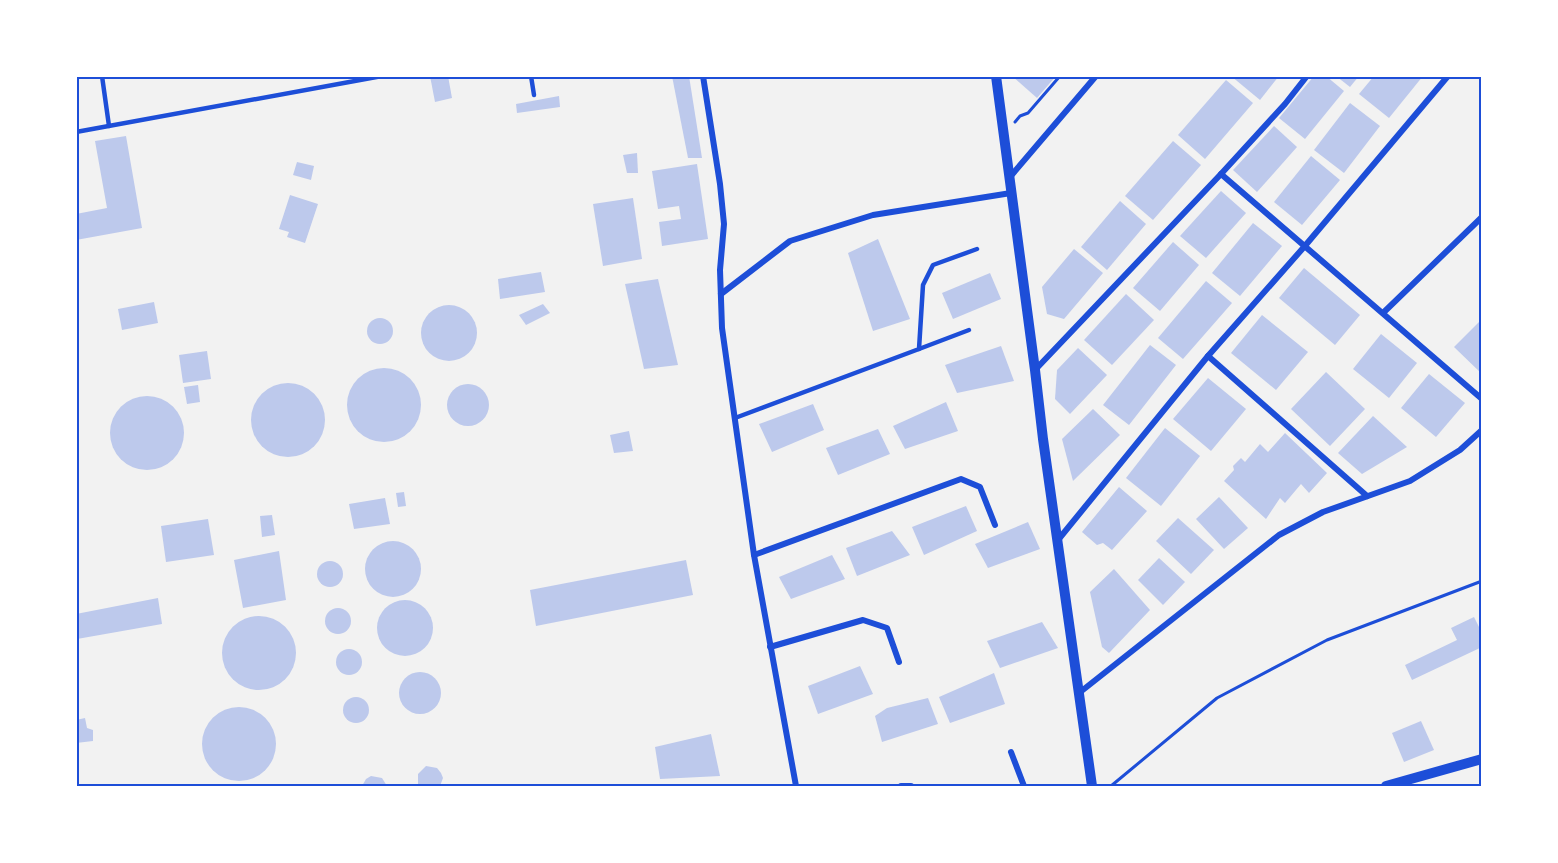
<svg xmlns="http://www.w3.org/2000/svg" width="1558" height="863" viewBox="0 0 1558 863" font-family="'Noto Sans',sans-serif">
	<style>
		.building { fill: #bdc9ec }
		.lines { fill: none; stroke-linecap: round; stroke-linejoin: round }
		.path { stroke: #1d4ed8; stroke-width: 3 }
		.service { stroke: #1d4ed8; stroke-width: 4.5 }
		.minor { stroke: #1d4ed8; stroke-width: 6 }
		.tertiary { stroke: #1d4ed8; stroke-width: 10 }
		.neatline { fill: none; stroke: #1d4ed8; stroke-width: 2 }
	</style>
	<rect width="100%" height="100%" fill="#f2f2f2"/>
	<g class="building">
		<path d="M 430,76 L 448,76 L 452,98 L 435,102 Z"/>
		<path d="M 672,76 L 689,76 L 702,158 L 688,158 Z"/>
		<path d="M 1012,76 L 1056,76 L 1037,98 Z"/>
		<path d="M 1231,76 L 1279,76 L 1260,100 Z"/>
		<path d="M 1314,76 L 1326,76 L 1344,91 L 1305,139 L 1279,118 Z"/>
		<path d="M 1336,76 L 1359,76 L 1350,87 Z"/>
		<path d="M 1374,76 L 1423,76 L 1389,118 L 1359,94 Z"/>
		<path d="M 1226,80 L 1253,103 L 1205,159 L 1178,135 Z"/>
		<path d="M 559,96 L 560,107 L 517,113 L 516,104 Z"/>
		<path d="M 1350,103 L 1380,126 L 1344,173 L 1314,150 Z"/>
		<path d="M 1274,126 L 1297,147 L 1257,192 L 1233,170 Z"/>
		<path d="M 126,136 L 142,228 L 76,240 L 76,214 L 107,208 L 95,141 Z"/>
		<path d="M 1173,141 L 1201,165 L 1153,220 L 1125,196 Z"/>
		<path d="M 637,153 L 638,173 L 627,173 L 623,155 Z"/>
		<path d="M 1311,156 L 1340,180 L 1302,225 L 1274,202 Z"/>
		<path d="M 297,162 L 314,166 L 311,180 L 293,175 Z"/>
		<path d="M 697,164 L 708,239 L 662,246 L 659,222 L 681,219 L 679,206 L 658,209 L 652,171 Z"/>
		<path d="M 1221,191 L 1246,213 L 1206,258 L 1180,236 Z"/>
		<path d="M 290,195 L 318,204 L 305,243 L 287,237 L 289,232 L 279,229 Z"/>
		<path d="M 633,198 L 642,259 L 603,266 L 593,204 Z"/>
		<path d="M 1120,201 L 1146,224 L 1107,270 L 1081,247 Z"/>
		<path d="M 1253,223 L 1282,246 L 1240,296 L 1212,273 Z"/>
		<path d="M 878,239 L 910,319 L 873,331 L 848,253 Z"/>
		<path d="M 1173,242 L 1199,265 L 1160,311 L 1133,288 Z"/>
		<path d="M 1074,249 L 1103,273 L 1064,319 L 1047,314 L 1042,287 Z"/>
		<path d="M 1304,268 L 1360,315 L 1335,345 L 1279,298 Z"/>
		<path d="M 541,272 L 545,292 L 500,299 L 498,279 Z"/>
		<path d="M 990,273 L 1001,299 L 953,319 L 942,293 Z"/>
		<path d="M 658,279 L 678,365 L 644,369 L 625,284 Z"/>
		<path d="M 1206,281 L 1232,303 L 1183,359 L 1158,338 Z"/>
		<path d="M 1126,294 L 1154,320 L 1112,365 L 1084,340 Z"/>
		<path d="M 154,302 L 158,323 L 122,330 L 118,309 Z"/>
		<path d="M 543,304 L 550,313 L 526,325 L 519,315 Z"/>
		<circle cx="449" cy="333" r="28"/>
		<path d="M 1262,315 L 1308,352 L 1276,390 L 1231,353 Z"/>
		<circle cx="380" cy="331" r="13"/>
		<path d="M 1482,319 L 1482,374 L 1454,347 Z"/>
		<path d="M 1381,334 L 1417,363 L 1389,398 L 1353,369 Z"/>
		<path d="M 1150,345 L 1176,365 L 1129,425 L 1103,405 Z"/>
		<path d="M 1001,346 L 1014,381 L 957,393 L 945,365 Z"/>
		<path d="M 1078,348 L 1107,375 L 1070,414 L 1055,399 L 1057,370 Z"/>
		<path d="M 207,351 L 211,379 L 183,383 L 179,355 Z"/>
		<circle cx="384" cy="405" r="37"/>
		<path d="M 1326,372 L 1365,409 L 1330,446 L 1291,409 Z"/>
		<path d="M 1429,374 L 1465,403 L 1436,437 L 1401,408 Z"/>
		<path d="M 1208,378 L 1246,409 L 1211,451 L 1173,419 Z"/>
		<circle cx="288" cy="420" r="37"/>
		<circle cx="468" cy="405" r="21"/>
		<path d="M 198,385 L 200,402 L 187,404 L 184,387 Z"/>
		<circle cx="147" cy="433" r="37"/>
		<path d="M 946,402 L 958,431 L 905,449 L 893,426 Z"/>
		<path d="M 813,404 L 824,430 L 772,452 L 759,424 Z"/>
		<path d="M 1093,409 L 1120,435 L 1073,481 L 1062,439 Z"/>
		<path d="M 1373,416 L 1407,447 L 1362,474 L 1338,453 Z"/>
		<path d="M 1165,428 L 1200,456 L 1161,506 L 1126,478 Z"/>
		<path d="M 878,429 L 890,454 L 838,475 L 826,448 Z"/>
		<path d="M 629,431 L 633,451 L 614,453 L 610,435 Z"/>
		<path d="M 1285,433 L 1327,473 L 1309,493 L 1301,484 L 1285,503 L 1280,498 L 1266,519 L 1224,481 L 1234,470 L 1233,466 L 1241,458 L 1245,462 L 1260,444 L 1268,452 Z"/>
		<path d="M 1119,487 L 1147,511 L 1112,550 L 1103,543 L 1097,545 L 1082,532 Z"/>
		<path d="M 404,492 L 406,506 L 398,507 L 396,493 Z"/>
		<path d="M 1219,497 L 1248,528 L 1224,549 L 1196,519 Z"/>
		<path d="M 385,498 L 390,524 L 354,529 L 349,504 Z"/>
		<path d="M 966,506 L 977,531 L 924,555 L 912,527 Z"/>
		<path d="M 272,515 L 275,535 L 262,537 L 260,516 Z"/>
		<path d="M 1178,518 L 1214,550 L 1191,574 L 1156,541 Z"/>
		<path d="M 208,519 L 214,555 L 166,562 L 161,526 Z"/>
		<path d="M 1028,522 L 1040,549 L 988,568 L 975,544 Z"/>
		<path d="M 892,531 L 910,555 L 857,576 L 846,548 Z"/>
		<circle cx="393" cy="569" r="28"/>
		<path d="M 279,551 L 286,600 L 243,608 L 234,560 Z"/>
		<path d="M 832,555 L 845,579 L 791,599 L 779,577 Z"/>
		<path d="M 1159,558 L 1185,582 L 1163,605 L 1138,580 Z"/>
		<path d="M 686,560 L 693,595 L 536,626 L 530,590 Z"/>
		<circle cx="330" cy="574" r="13"/>
		<path d="M 1114,569 L 1150,610 L 1109,653 L 1102,647 L 1090,592 Z"/>
		<path d="M 158,598 L 162,624 L 77,639 L 76,614 Z"/>
		<circle cx="405" cy="628" r="28"/>
		<circle cx="338" cy="621" r="13"/>
		<circle cx="259" cy="653" r="37"/>
		<path d="M 1474,617 L 1482,633 L 1482,647 L 1412,680 L 1405,665 L 1457,640 L 1451,628 Z"/>
		<path d="M 1042,622 L 1058,648 L 1000,668 L 987,641 Z"/>
		<circle cx="349" cy="662" r="13"/>
		<path d="M 860,666 L 873,694 L 818,714 L 808,686 Z"/>
		<circle cx="420" cy="693" r="21"/>
		<path d="M 994,673 L 1005,704 L 950,723 L 939,697 Z"/>
		<circle cx="356" cy="710" r="13"/>
		<path d="M 928,698 L 938,724 L 882,742 L 875,716 L 887,708 Z"/>
		<circle cx="239" cy="744" r="37"/>
		<path d="M 85,718 L 87,728 L 93,730 L 93,741 L 76,743 L 76,730 L 78,730 L 76,720 Z"/>
		<path d="M 1421,721 L 1434,750 L 1404,762 L 1392,733 Z"/>
		<path d="M 711,734 L 720,776 L 660,779 L 655,747 Z"/>
		<path d="M 426,766 L 437,768 L 441,773 L 443,778 L 440,786 L 419,786 L 418,785 L 418,774 Z"/>
		<path d="M 371,776 L 382,778 L 387,786 L 362,786 L 366,779 Z"/>
	</g>
	<g class="lines">
		<g class="path">
			<path d="M 1015,122 L 1020,116 L 1028,113 L 1060,76"/>
			<path d="M 1111,786 L 1217,698 L 1327,640 L 1482,581"/>
		</g>
		<g class="service">
			<path d="M 102,76 L 109,126"/>
			<path d="M 531,76 L 534,95"/>
			<path d="M 76,132 L 382,76"/>
			<path d="M 919,349 L 969,330"/>
			<path d="M 735,418 L 919,349 L 923,285 L 933,265 L 977,249"/>
		</g>
		<g class="minor">
			<path d="M 703,76 L 720,184 L 724,224 L 720,270 L 722,328 L 754,555 L 796,786"/>
			<path d="M 1221,174 L 1482,399"/>
			<path d="M 1010,177 L 1096,76"/>
			<path d="M 721,294 L 790,241 L 873,215 L 1011,193"/>
			<path d="M 1383,313 L 1482,217"/>
			<path d="M 1208,356 L 1367,496"/>
			<path d="M 1035,370 L 1221,174 L 1285,104 L 1307,76"/>
			<path d="M 1058,540 L 1208,356 L 1304,247 L 1448,76"/>
			<path d="M 754,555 L 961,479 L 980,487 L 995,525"/>
			<path d="M 770,647 L 863,620 L 887,628 L 899,662"/>
			<path d="M 1079,693 L 1279,535 L 1323,512 L 1410,481 L 1460,450 L 1482,430"/>
			<path d="M 1011,752 L 1024,786"/>
			<path d="M 901,786 L 911,786"/>
		</g>
		<g class="tertiary">
			<path d="M 996,76 L 1035,370 L 1043,439 L 1092,786"/>
			<path d="M 1386,786 L 1482,759"/>
		</g>
	</g>
	<rect width="1558" height="863" fill="none" stroke="#ffffff" stroke-width="156"/>
	<rect x="78" y="78" width="1402" height="707" class="neatline"/>
</svg>
